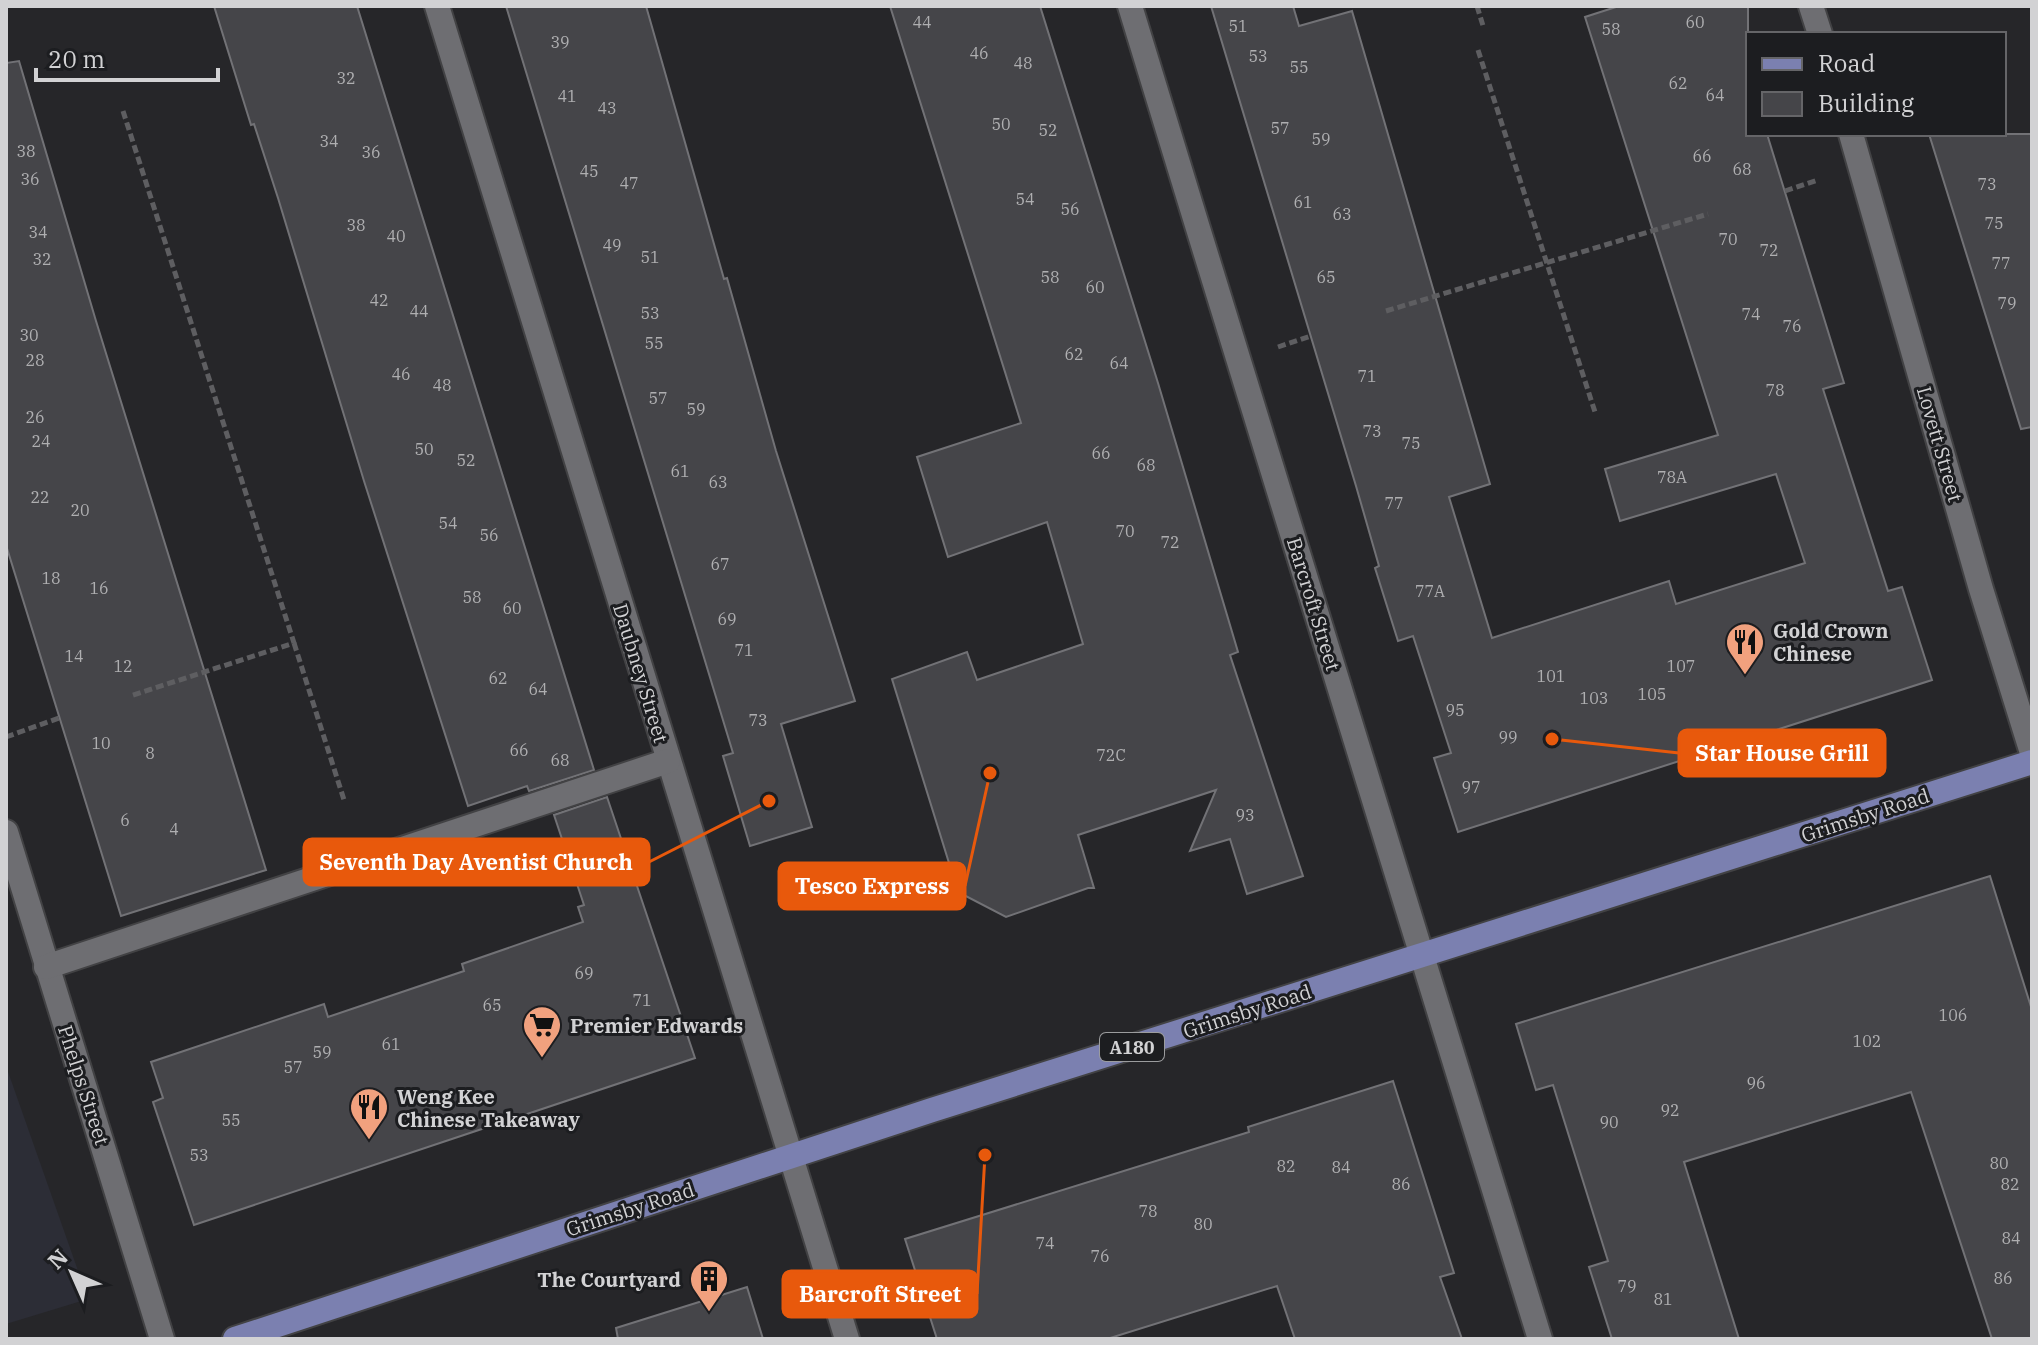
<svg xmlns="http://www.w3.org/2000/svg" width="2038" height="1345" viewBox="0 0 2038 1345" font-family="'IBM Plex Serif',serif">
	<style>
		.built { fill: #2c2d36 }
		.building { fill: #454549; stroke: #727276; stroke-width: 2 }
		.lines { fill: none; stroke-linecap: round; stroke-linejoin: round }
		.minor-casing { stroke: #424244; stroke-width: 28 }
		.major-casing { stroke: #424244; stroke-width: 28 }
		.path { stroke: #5e5e61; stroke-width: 5; stroke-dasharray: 8 4; stroke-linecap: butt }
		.minor { stroke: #6e6e72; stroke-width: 24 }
		.major { stroke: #7b80b0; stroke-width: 24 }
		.labels { text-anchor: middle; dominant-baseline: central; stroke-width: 6; stroke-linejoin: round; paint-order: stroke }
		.number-label { font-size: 16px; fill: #afafb1 }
		.shield { fill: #1c1d20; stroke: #9b9c9e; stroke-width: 2 }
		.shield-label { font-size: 18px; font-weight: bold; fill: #d2d2d4 }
		.street-label { font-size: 20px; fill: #d2d2d4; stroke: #1c1d20 }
		.poi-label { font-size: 20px; font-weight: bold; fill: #d2d2d4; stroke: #1c1d20; text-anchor: start }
		.leader { fill: none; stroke: #e8590c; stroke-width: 3 }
		.callout-dot { fill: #e8590c; stroke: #1c1d20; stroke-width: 3 }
		.callout { fill: #e8590c; stroke: #e8590c; stroke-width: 3 }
		.callout-label { font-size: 22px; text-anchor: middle; font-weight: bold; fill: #fff }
	</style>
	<rect width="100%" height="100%" fill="#262629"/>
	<path class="built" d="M 6,1066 L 88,1299 L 6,1324 Z"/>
	<g class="building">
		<path d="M 214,6 L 357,6 L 594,770 L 529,791 L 527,786 L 468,806 L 364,481 L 278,198 L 254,124 L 251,125 Z"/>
		<path d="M 506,6 L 646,6 L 724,279 L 727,278 L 776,451 L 855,701 L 781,724 L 812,827 L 750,846 L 723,756 L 733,753 Z"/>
		<path d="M 890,6 L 1040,6 L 1158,383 L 1238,652 L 1230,655 L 1303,876 L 1247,894 L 1230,839 L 1190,851 L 1216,790 L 1078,835 L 1094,888 L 1088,888 L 1006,917 L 958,892 L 892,679 L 967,652 L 977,680 L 1083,644 L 1047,522 L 948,557 L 917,457 L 1021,423 Z"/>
		<path d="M 1211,6 L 1293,6 L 1299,26 L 1352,11 L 1490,484 L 1449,497 L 1492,638 L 1669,581 L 1676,604 L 1805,563 L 1776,474 L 1620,521 L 1605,469 L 1718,435 L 1585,17 L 1619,6 L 1748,6 L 1748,134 L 1767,134 L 1844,383 L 1823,389 L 1888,591 L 1902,587 L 1932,680 L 1458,832 L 1434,758 L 1451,753 L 1413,636 L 1398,641 L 1375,568 L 1379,566 L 1356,486 Z"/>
		<path d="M 19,61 L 96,321 L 266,870 L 121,916 L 6,545 L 6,63 Z"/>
		<path d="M 1929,134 L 2032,134 L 2032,427 L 2021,429 Z"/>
		<path d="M 607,797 L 695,1058 L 194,1225 L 153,1102 L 163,1098 L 151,1062 L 324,1004 L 328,1017 L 464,971 L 462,964 L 583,922 L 578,907 L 584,905 L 554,815 Z"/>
		<path d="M 1990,876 L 2032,1010 L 2032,1339 L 1992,1339 L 1911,1092 L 1684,1162 L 1739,1339 L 1612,1339 L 1589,1267 L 1608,1261 L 1553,1085 L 1536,1090 L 1516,1024 Z"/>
		<path d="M 1393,1081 L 1454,1273 L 1440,1277 L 1462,1339 L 1295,1339 L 1277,1286 L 1107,1339 L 937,1339 L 905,1239 L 1249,1132 L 1248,1127 Z"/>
		<path d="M 747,1287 L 763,1339 L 618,1339 L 616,1328 Z"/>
	</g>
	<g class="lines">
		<defs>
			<g id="minor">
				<path d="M 437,6 L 847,1339"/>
				<path d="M 1130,6 C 1265,451 1407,894 1540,1339"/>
				<path d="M 1811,6 L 1820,34"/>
				<path d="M 1851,134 L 1981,589 L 2032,753"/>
				<path d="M 6,832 L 162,1339"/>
				<path d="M 46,967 L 668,761"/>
			</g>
			<path id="major" d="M 235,1339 L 932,1110 L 2032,762"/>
		</defs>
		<use href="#minor" class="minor-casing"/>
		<use href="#major" class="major-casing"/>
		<g class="path">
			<path d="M 1477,6 L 1484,29"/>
			<path d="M 1478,50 L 1595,412"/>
			<path d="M 123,111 L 294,643 L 130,696"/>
			<path d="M 1785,191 L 1818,180"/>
			<path d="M 1386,311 L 1708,214"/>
			<path d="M 1278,347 L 1311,336"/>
			<path d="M 294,643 L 345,803"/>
			<path d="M 6,737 L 59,718"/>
		</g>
		<use href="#minor" class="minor"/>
		<use href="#major" class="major"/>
	</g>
	<defs>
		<symbol id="restaurant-pin" viewBox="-11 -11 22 30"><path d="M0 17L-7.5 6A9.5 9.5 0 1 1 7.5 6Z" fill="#f1a17e" stroke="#1c1d20"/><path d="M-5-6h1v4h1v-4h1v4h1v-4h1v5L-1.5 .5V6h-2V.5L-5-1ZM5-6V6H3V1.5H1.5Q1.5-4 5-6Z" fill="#111"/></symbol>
		<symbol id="supermarket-pin" viewBox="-11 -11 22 30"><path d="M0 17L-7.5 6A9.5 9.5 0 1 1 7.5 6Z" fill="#f1a17e" stroke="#1c1d20"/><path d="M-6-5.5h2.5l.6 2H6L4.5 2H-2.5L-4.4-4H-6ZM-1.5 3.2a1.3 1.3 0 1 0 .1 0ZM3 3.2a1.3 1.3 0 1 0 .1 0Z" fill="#111"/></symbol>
		<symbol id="building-pin" viewBox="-11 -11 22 30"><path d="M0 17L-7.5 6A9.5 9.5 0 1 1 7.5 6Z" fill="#f1a17e" stroke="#1c1d20"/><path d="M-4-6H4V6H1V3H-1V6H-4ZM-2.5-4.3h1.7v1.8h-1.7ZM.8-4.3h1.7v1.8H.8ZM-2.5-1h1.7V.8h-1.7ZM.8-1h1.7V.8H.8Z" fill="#111"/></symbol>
	</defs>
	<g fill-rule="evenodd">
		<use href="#restaurant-pin" x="1723" y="620" width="44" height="60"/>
		<use href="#supermarket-pin" x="520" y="1003" width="44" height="60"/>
		<use href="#restaurant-pin" x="347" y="1085" width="44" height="60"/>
		<use href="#building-pin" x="687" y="1257" width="44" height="60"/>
	</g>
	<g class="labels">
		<g class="number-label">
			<text x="922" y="22">44</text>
			<text x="1695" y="22">60</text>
			<text x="1238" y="26">51</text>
			<text x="1611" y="29">58</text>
			<text x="560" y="42">39</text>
			<text x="979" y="53">46</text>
			<text x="1258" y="56">53</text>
			<text x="1023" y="63">48</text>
			<text x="1299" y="67">55</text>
			<text x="346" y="78">32</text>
			<text x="1678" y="83">62</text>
			<text x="1715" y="95">64</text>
			<text x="567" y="96">41</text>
			<text x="607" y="108">43</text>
			<text x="1001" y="124">50</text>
			<text x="1280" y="128">57</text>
			<text x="1048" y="130">52</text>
			<text x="1321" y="139">59</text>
			<text x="329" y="141">34</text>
			<text x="26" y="151">38</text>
			<text x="371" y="152">36</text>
			<text x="1702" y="156">66</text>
			<text x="1742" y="169">68</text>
			<text x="589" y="171">45</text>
			<text x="30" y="179">36</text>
			<text x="629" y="183">47</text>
			<text x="1987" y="184">73</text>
			<text x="1025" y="199">54</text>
			<text x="1303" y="202">61</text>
			<text x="1070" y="209">56</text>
			<text x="1342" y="214">63</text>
			<text x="1994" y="223">75</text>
			<text x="356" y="225">38</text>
			<text x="38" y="232">34</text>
			<text x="396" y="236">40</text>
			<text x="1728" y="239">70</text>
			<text x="612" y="245">49</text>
			<text x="1769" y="250">72</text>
			<text x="650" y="257">51</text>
			<text x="42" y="259">32</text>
			<text x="2001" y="263">77</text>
			<text x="1050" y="277">58</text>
			<text x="1326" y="277">65</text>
			<text x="1095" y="287">60</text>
			<text x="379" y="300">42</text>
			<text x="2007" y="303">79</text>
			<text x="419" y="311">44</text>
			<text x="650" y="313">53</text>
			<text x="1751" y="314">74</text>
			<text x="1792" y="326">76</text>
			<text x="29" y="335">30</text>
			<text x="654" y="343">55</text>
			<text x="1074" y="354">62</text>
			<text x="35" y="360">28</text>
			<text x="1119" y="363">64</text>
			<text x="401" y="374">46</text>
			<text x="1367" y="376">71</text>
			<text x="442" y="385">48</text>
			<text x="1775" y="390">78</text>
			<text x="658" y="398">57</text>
			<text x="696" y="409">59</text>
			<text x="35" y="417">26</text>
			<text x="1372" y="431">73</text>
			<text x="41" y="441">24</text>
			<text x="1411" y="443">75</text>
			<text x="424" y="449">50</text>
			<text x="1101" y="453">66</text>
			<text x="466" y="460">52</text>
			<text x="1146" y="465">68</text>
			<text x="680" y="471">61</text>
			<text x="1672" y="477">78A</text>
			<text x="718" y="482">63</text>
			<text x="40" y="497">22</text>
			<text x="1394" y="503">77</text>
			<text x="80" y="510">20</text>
			<text x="448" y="523">54</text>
			<text x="1125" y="531">70</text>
			<text x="489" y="535">56</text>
			<text x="1170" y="542">72</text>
			<text x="720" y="564">67</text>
			<text x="51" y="578">18</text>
			<text x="99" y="588">16</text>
			<text x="1430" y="591">77A</text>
			<text x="472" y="597">58</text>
			<text x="512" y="608">60</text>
			<text x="727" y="619">69</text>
			<text x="744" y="650">71</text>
			<text x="74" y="656">14</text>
			<text x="123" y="666">12</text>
			<text x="1681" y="666">107</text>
			<text x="1551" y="676">101</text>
			<text x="498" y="678">62</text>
			<text x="538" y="689">64</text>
			<text x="1652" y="694">105</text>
			<text x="1594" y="698">103</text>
			<text x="1455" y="710">95</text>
			<text x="758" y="720">73</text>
			<text x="1508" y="737">99</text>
			<text x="101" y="743">10</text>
			<text x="519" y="750">66</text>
			<text x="150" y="753">8</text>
			<text x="1111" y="755">72C</text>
			<text x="560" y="760">68</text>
			<text x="1471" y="787">97</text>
			<text x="1245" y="815">93</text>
			<text x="125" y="820">6</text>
			<text x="174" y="829">4</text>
			<text x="584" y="973">69</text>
			<text x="642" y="1000">71</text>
			<text x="492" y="1005">65</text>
			<text x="1953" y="1015">106</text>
			<text x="1867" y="1041">102</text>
			<text x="391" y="1044">61</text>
			<text x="322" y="1052">59</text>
			<text x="293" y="1067">57</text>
			<text x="1756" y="1083">96</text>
			<text x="1670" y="1110">92</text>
			<text x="231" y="1120">55</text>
			<text x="1609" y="1122">90</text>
			<text x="199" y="1155">53</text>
			<text x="1999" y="1163">80</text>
			<text x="1286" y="1166">82</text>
			<text x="1341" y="1167">84</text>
			<text x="1401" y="1184">86</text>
			<text x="2010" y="1184">82</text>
			<text x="1148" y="1211">78</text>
			<text x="1203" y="1224">80</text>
			<text x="2011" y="1238">84</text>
			<text x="1045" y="1243">74</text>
			<text x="1100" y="1256">76</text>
			<text x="2003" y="1278">86</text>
			<text x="1627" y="1286">79</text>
			<text x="1663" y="1299">81</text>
		</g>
		<rect class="shield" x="1100" y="1033" width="64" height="28" rx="6"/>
		<g class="shield-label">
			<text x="1132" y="1047">A180</text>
		</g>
		<g class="street-label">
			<text transform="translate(1940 444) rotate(74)">Lovett Street</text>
			<text transform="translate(1314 604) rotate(73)">Barcroft Street</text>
			<text transform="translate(641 673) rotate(73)">Daubney Street</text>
			<text transform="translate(1865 815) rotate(-18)">Grimsby Road</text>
			<text transform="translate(1247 1011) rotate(-18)">Grimsby Road</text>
			<text transform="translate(84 1085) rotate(72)">Phelps Street</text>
			<text transform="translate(630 1209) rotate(-18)">Grimsby Road</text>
		</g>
		<g class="poi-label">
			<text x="1773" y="630">Gold Crown<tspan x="1773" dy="23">Chinese</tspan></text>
			<text x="570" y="1025">Premier Edwards</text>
			<text x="397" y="1096">Weng Kee<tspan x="397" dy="23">Chinese Takeaway</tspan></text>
			<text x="681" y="1279" text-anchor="end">The Courtyard</text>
		</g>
	</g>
	<path class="leader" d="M1552 739L1679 753M769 801L649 862M990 773L965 886M985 1155L977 1294"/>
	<g class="callout-dot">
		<circle cx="1552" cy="739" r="8"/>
		<circle cx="769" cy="801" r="8"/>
		<circle cx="990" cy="773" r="8"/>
		<circle cx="985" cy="1155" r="8"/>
	</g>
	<g class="callout">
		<rect x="1679" y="730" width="206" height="46" rx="8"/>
		<rect x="304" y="839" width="345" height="46" rx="8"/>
		<rect x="779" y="863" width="186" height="46" rx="8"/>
		<rect x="783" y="1271" width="194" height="46" rx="8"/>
	</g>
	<g class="callout-label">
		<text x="1782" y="761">Star House Grill</text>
		<text x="476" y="870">Seventh Day Aventist Church</text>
		<text x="872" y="894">Tesco Express</text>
		<text x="880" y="1302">Barcroft Street</text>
	</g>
	<rect width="2038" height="1345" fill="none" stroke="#d2d2d4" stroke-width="16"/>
	<rect x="1746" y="32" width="260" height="104" fill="#1c1d20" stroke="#656568" stroke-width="2"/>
	<rect x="1762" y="58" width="40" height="12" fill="#7b80b0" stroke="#656568" stroke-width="2"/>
	<text x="1818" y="72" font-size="24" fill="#d2d2d4">Road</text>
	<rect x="1762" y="92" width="40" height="24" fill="#454549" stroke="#656568" stroke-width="2"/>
	<text x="1818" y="112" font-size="24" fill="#d2d2d4">Building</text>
	<g transform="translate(72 1273) rotate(315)" stroke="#1c1d20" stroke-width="6" paint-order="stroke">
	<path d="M0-6L14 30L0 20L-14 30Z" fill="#d2d2d4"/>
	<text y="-12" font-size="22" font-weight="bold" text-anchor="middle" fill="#d2d2d4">N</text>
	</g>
	<path d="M36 68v12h182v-12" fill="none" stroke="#d2d2d4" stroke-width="4"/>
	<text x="48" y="68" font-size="24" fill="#d2d2d4" stroke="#1c1d20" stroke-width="6" paint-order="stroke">20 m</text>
</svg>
